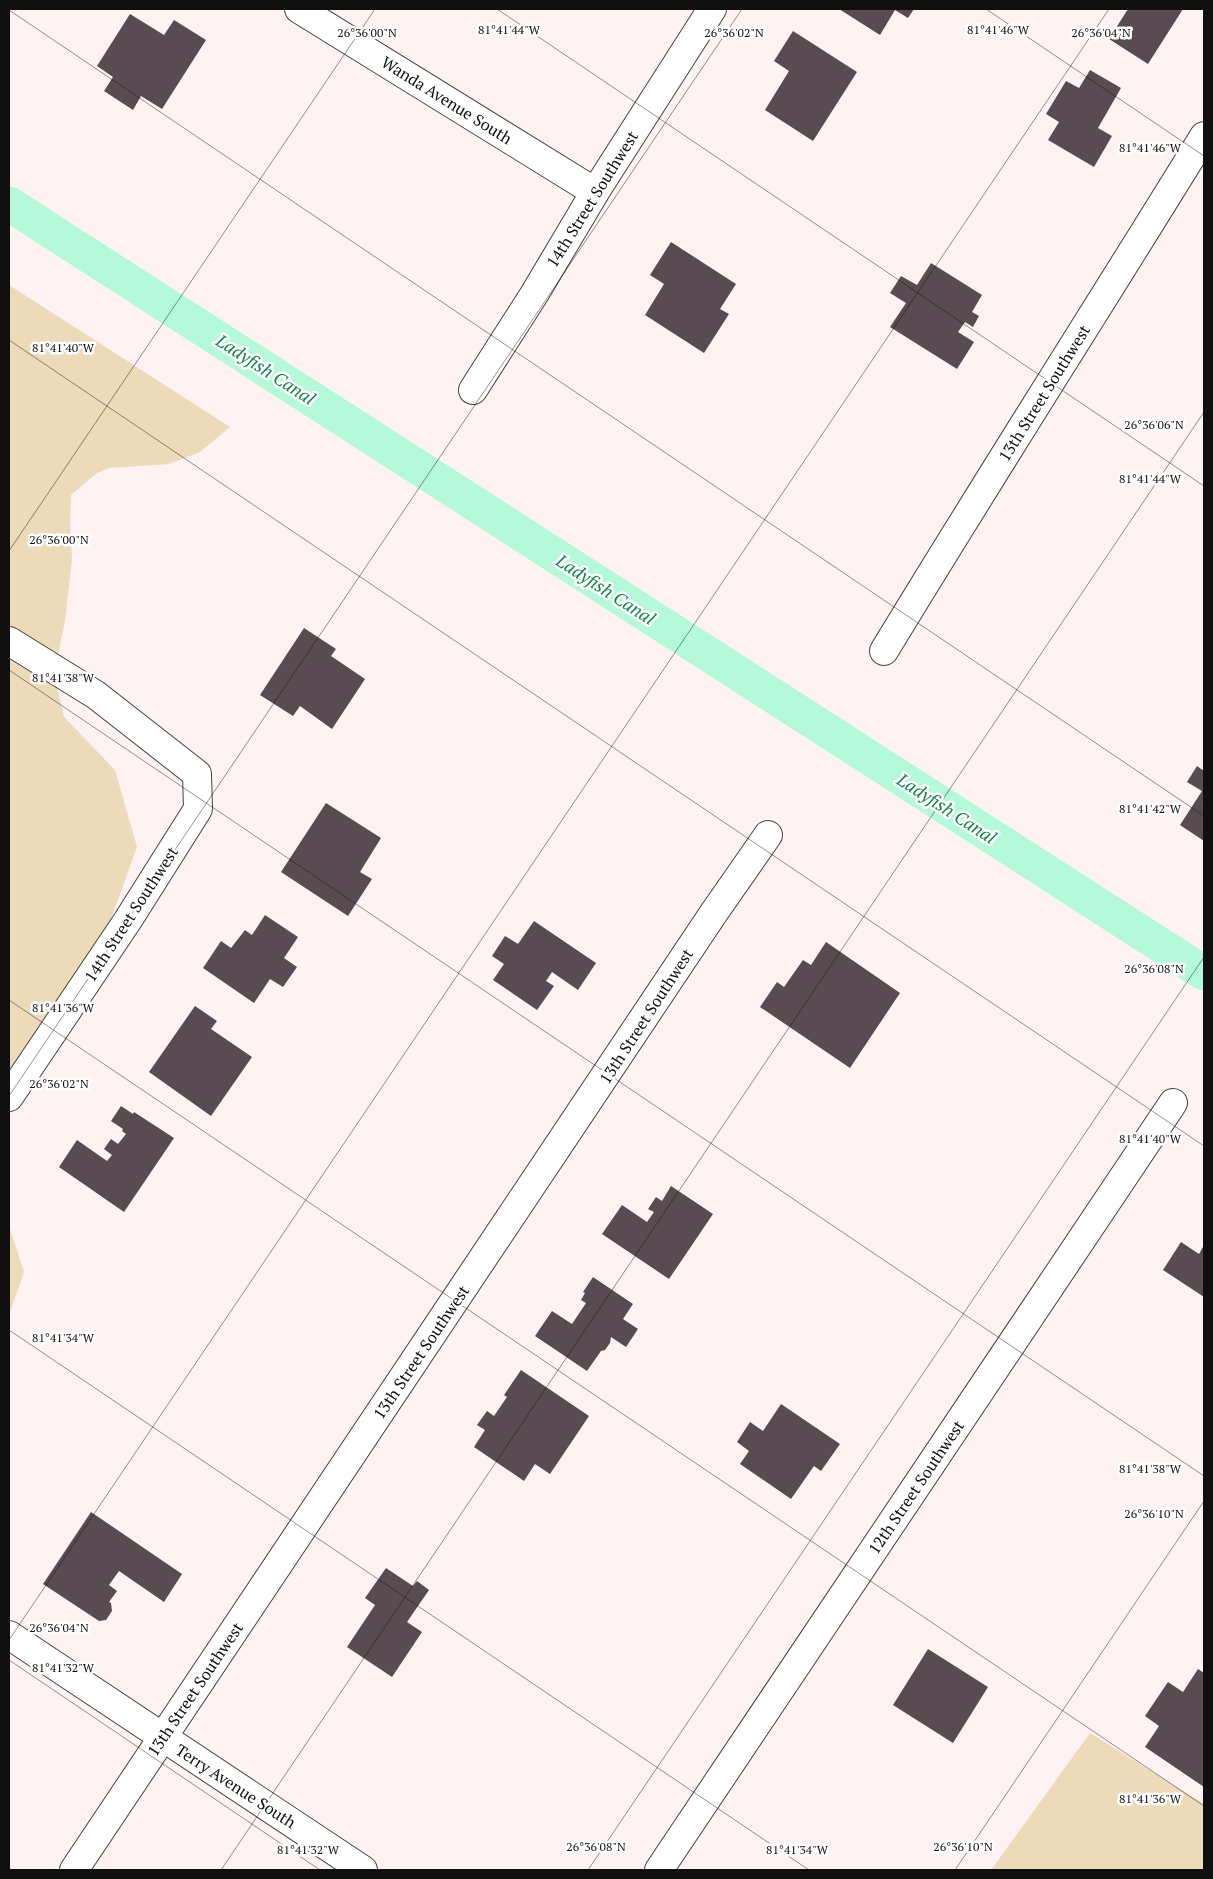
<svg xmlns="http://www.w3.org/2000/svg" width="1213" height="1879" viewBox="0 0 1213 1879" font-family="'PT Serif',serif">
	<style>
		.green { fill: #ecdab9 }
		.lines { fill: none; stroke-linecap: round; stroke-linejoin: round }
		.canal { stroke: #b4f9d9; stroke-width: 35 }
		.building { fill: #594b51 }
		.minor-casing { stroke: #424242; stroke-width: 30 }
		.minor { stroke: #fff; stroke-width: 28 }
		.ticks { fill: none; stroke: #0f0f0f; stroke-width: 1; stroke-opacity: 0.45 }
		.labels { text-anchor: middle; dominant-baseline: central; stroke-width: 5; stroke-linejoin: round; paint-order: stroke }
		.street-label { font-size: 16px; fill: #0f0f0f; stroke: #fff }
		.water-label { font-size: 18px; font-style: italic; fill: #118354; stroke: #fff }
		.ticks-label { font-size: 12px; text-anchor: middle; fill: #0f0f0f; stroke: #fff; stroke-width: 5; stroke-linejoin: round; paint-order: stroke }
	</style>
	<rect width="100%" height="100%" fill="#fff2f2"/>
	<g class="green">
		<path d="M 9,285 L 230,427 L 200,452 L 169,464 L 110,468 L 97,473 L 71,495 L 70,523 L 72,558 L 65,621 L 54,675 L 64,717 L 115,770 L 137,847 L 105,936 L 36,1032 L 9,1084 Z"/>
		<path d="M 9,1226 L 24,1272 L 9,1315 Z"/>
		<path d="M 1090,1733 L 1204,1804 L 1204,1870 L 991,1870 Z"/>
	</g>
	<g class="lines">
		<path class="canal" d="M 9,204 L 1204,973"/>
	</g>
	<g class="building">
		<path d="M 839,9 L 914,9 L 908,18 L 895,10 L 880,35 Z"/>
		<path d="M 1128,9 L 1183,9 L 1148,64 L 1109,39 Z"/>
		<path d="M 130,14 L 164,35 L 174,20 L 206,40 L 162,109 L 141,96 L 133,110 L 104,91 L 113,77 L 97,66 Z"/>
		<path d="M 793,31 L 857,72 L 813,141 L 765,110 L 789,71 L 774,61 Z"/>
		<path d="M 1090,70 L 1121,88 L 1098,128 L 1112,136 L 1094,167 L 1048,140 L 1059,122 L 1046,114 L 1066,81 L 1079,88 Z"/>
		<path d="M 671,242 L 736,284 L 720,309 L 729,314 L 704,353 L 645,315 L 664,284 L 650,275 Z"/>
		<path d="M 931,263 L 982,295 L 972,312 L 979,316 L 973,327 L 965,322 L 958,332 L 974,342 L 957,369 L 890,327 L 906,303 L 890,293 L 901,276 L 917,285 Z"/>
		<path d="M 304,628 L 336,649 L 331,656 L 365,679 L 332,729 L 300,706 L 293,716 L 260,695 Z"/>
		<path d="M 1197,766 L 1204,771 L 1204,841 L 1180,825 L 1202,791 L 1187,782 Z"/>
		<path d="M 326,803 L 381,838 L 360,872 L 372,879 L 348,916 L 281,872 Z"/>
		<path d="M 265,915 L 298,937 L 284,958 L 297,967 L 283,987 L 270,979 L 254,1003 L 203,968 L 221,941 L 231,948 L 245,930 L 252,935 Z"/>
		<path d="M 534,921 L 596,963 L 578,990 L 552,972 L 546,981 L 554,986 L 537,1010 L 493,980 L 504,964 L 492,956 L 505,936 L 518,944 Z"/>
		<path d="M 826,942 L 900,993 L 850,1068 L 760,1007 L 777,982 L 784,987 L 803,960 L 811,965 Z"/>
		<path d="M 195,1006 L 217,1021 L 211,1029 L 252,1057 L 211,1116 L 149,1072 Z"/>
		<path d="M 121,1106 L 133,1114 L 134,1112 L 174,1138 L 124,1212 L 59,1167 L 77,1140 L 107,1161 L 112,1155 L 104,1149 L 111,1139 L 118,1144 L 126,1134 L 122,1131 L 123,1129 L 111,1121 Z"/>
		<path d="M 671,1186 L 713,1214 L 669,1279 L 602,1234 L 622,1205 L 647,1222 L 654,1212 L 648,1209 L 656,1197 L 662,1201 Z"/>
		<path d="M 1181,1242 L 1199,1254 L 1204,1245 L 1204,1297 L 1163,1270 Z"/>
		<path d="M 593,1277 L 633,1304 L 623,1319 L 638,1329 L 626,1347 L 611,1337 L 610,1343 L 605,1350 L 601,1351 L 587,1371 L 535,1336 L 552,1311 L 572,1324 L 586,1303 L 581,1300 L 585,1293 L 583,1292 Z"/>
		<path d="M 521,1370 L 589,1416 L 550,1474 L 535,1464 L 524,1481 L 474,1447 L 485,1430 L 477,1425 L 487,1411 L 494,1416 L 507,1397 L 504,1395 Z"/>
		<path d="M 781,1404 L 840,1444 L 821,1471 L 814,1466 L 791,1499 L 740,1464 L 749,1451 L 737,1442 L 750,1422 L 763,1431 Z"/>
		<path d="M 91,1512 L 182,1574 L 164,1602 L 119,1571 L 109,1585 L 117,1591 L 109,1602 L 111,1603 L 112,1611 L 106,1620 L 99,1621 L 43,1584 Z"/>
		<path d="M 386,1568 L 413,1586 L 417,1581 L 429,1590 L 407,1622 L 422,1632 L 392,1677 L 347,1647 L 375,1605 L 365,1598 Z"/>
		<path d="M 928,1649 L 988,1687 L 953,1743 L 893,1705 Z"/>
		<path d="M 1198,1669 L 1204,1673 L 1204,1787 L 1145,1747 L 1159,1726 L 1145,1716 L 1168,1682 L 1183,1692 Z"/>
	</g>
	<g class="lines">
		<defs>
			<g id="minor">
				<path d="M 299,9 L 595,192"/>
				<path d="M 473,390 L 535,293 L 595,192 L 712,9"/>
				<path d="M 9,641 L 96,695 L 197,774 L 198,809 L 128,920 L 9,1097"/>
				<path d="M 884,651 C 989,478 1098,308 1204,136"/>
				<path d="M 9,1635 L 363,1870"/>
				<path d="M 74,1870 L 713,914 L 768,835"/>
				<path d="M 659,1870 L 1173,1103"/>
			</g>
		</defs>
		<use href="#minor" class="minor-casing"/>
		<use href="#minor" class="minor"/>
	</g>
	<path class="ticks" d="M 497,9 L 1204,486M 986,9 L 1204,156M 9,10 L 1204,816M 9,340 L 1204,1146M 9,551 L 375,9M 9,670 L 1204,1476M 9,1000 L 1204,1806M 9,1096 L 742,9M 9,1330 L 809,1870M 9,1640 L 1109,9M 9,1660 L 320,1870M 221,1870 L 1204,412M 588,1870 L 1204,957M 955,1870 L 1204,1501"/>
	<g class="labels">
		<g class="street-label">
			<text transform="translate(447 100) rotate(32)">Wanda Avenue South</text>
			<text transform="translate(592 199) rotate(-58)">14th Street Southwest</text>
			<text transform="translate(1044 393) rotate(-58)">13th Street Southwest</text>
			<text transform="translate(131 914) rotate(-57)">14th Street Southwest</text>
			<text transform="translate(646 1016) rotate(-57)">13th Street Southwest</text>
			<text transform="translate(421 1352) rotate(-56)">13th Street Southwest</text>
			<text transform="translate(916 1487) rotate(-56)">12th Street Southwest</text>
			<text transform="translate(195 1689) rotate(-56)">13th Street Southwest</text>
			<text transform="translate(236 1786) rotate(33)">Terry Avenue South</text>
		</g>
		<g class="water-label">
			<text transform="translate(266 369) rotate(33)">Ladyfish Canal</text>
			<text transform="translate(606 589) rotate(33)">Ladyfish Canal</text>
			<text transform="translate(947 808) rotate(33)">Ladyfish Canal</text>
		</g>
	</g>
	<g class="ticks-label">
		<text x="998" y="34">81°41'46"W</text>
		<text x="509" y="34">81°41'44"W</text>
		<text x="367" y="37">26°36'00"N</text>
		<text x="734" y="37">26°36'02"N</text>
		<text x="1101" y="37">26°36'04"N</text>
		<text x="1150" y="152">81°41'46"W</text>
		<text x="63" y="352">81°41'40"W</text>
		<text x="1154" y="429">26°36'06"N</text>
		<text x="1150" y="483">81°41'44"W</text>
		<text x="59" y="544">26°36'00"N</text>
		<text x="63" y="682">81°41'38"W</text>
		<text x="1150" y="813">81°41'42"W</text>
		<text x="1154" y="973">26°36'08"N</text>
		<text x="63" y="1012">81°41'36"W</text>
		<text x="59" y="1088">26°36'02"N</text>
		<text x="1150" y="1143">81°41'40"W</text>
		<text x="63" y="1342">81°41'34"W</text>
		<text x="1150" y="1473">81°41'38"W</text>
		<text x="1154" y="1518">26°36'10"N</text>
		<text x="59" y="1632">26°36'04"N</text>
		<text x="63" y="1672">81°41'32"W</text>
		<text x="1150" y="1803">81°41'36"W</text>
		<text x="596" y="1851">26°36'08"N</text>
		<text x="963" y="1851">26°36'10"N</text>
		<text x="308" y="1854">81°41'32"W</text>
		<text x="797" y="1854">81°41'34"W</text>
	</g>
	<rect width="1213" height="1879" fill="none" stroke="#0f0f0f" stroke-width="20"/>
</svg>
